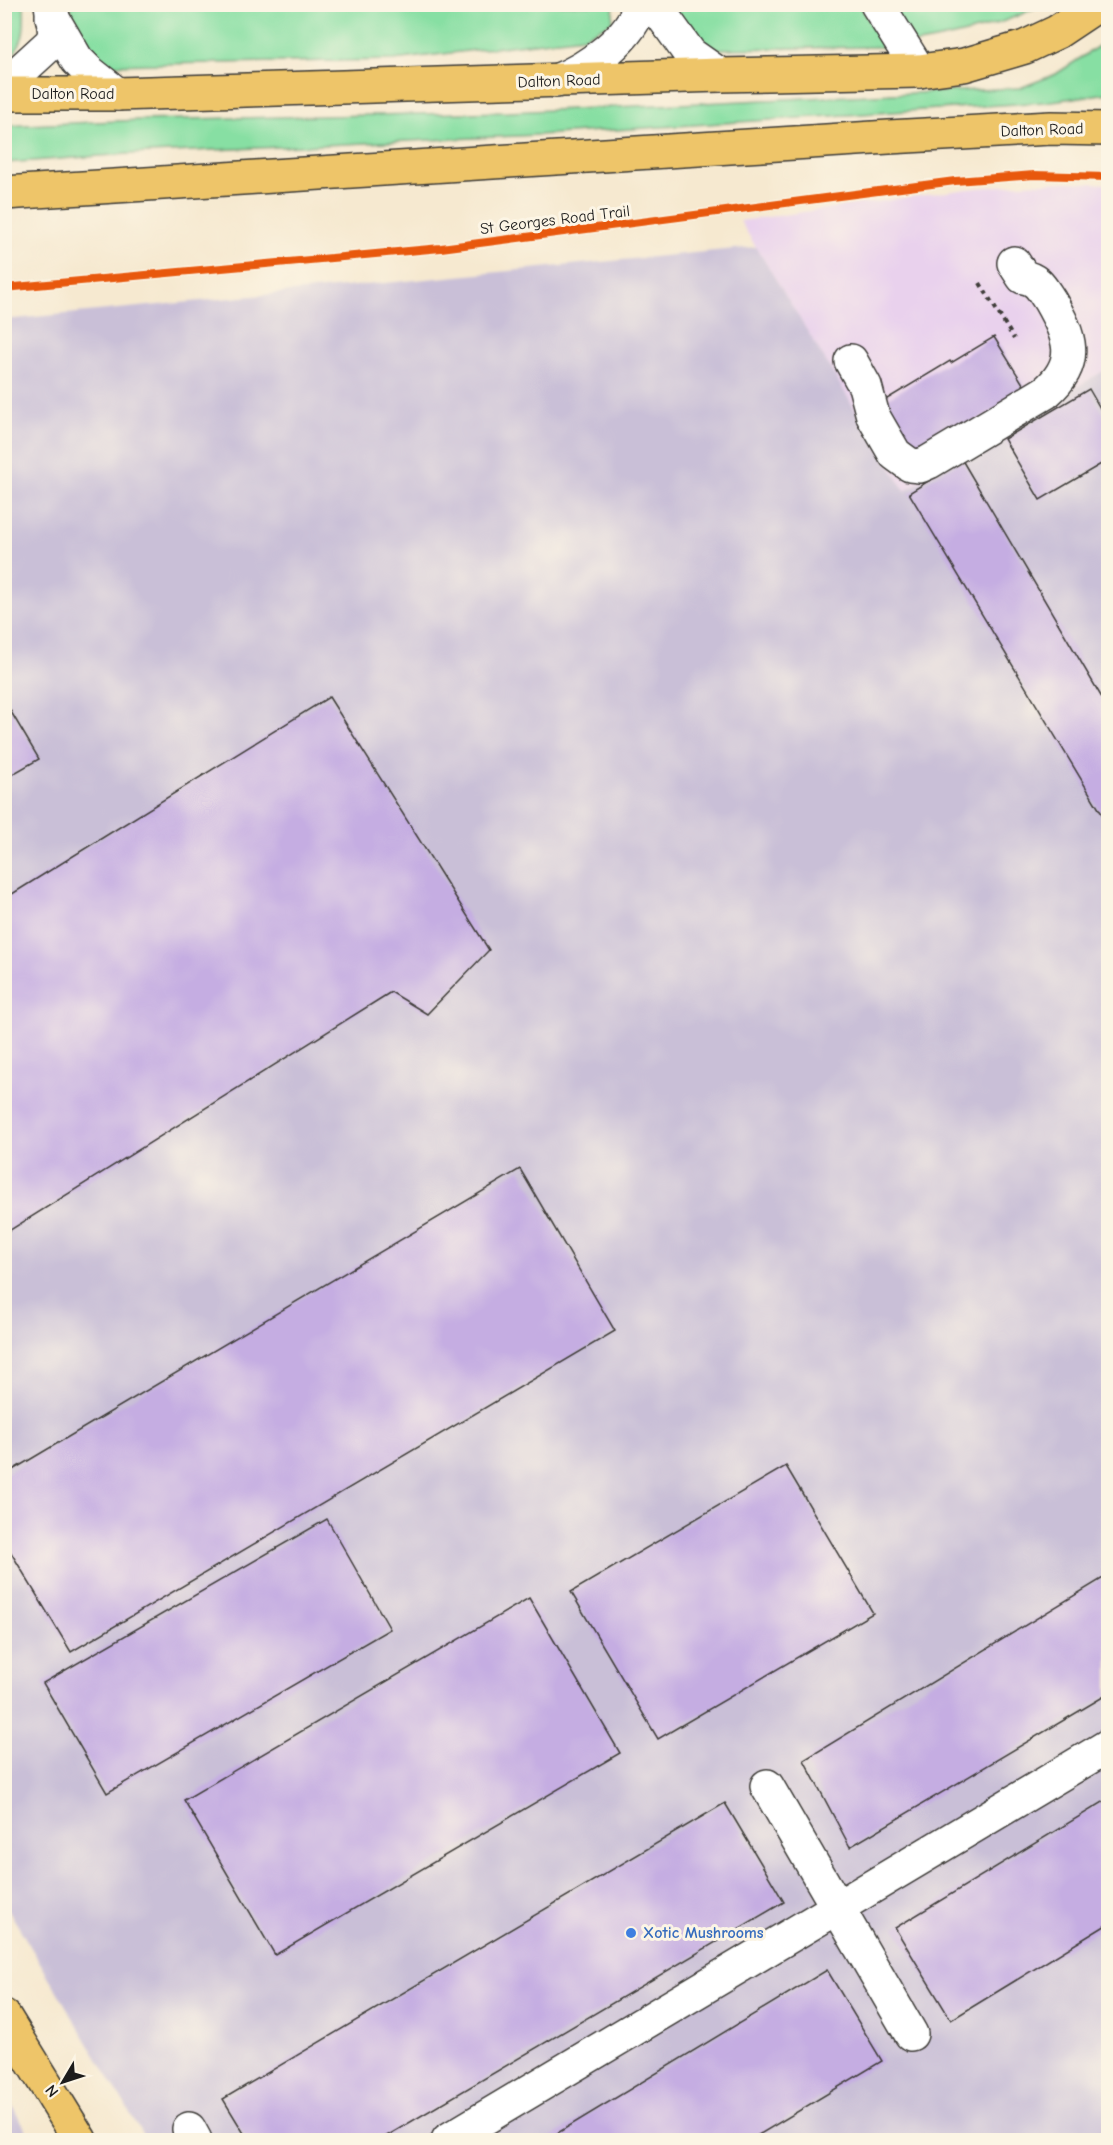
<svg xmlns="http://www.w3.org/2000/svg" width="1113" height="2145" viewBox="0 0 1113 2145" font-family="'Comic Neue',sans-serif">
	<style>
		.built { fill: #e9d1ed }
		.industrial { fill: #c9bfd7 }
		.green { fill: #87dfa3; stroke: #527e60; stroke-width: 1.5 }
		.building { fill: #c5ade2 }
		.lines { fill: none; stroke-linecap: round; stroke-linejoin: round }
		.minor-casing { stroke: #3d3b37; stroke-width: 36 }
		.major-casing { stroke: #3d3b37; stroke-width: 36 }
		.path { stroke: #3d3b37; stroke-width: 4; stroke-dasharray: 4.5 4.5; stroke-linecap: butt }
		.minor { stroke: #fff; stroke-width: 33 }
		.major { stroke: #eec569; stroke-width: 33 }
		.cycleway-casing { stroke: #fcf5e5; stroke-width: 11 }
		.cycleway { stroke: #e8590c; stroke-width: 8 }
		.shop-dot { fill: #3f7fe0; stroke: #fcf5e5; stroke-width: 2 }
		.labels { text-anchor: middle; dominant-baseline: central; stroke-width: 6; stroke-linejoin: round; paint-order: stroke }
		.street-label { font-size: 16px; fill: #1c1c1c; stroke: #fcf5e5 }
		.shop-label { font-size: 16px; font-weight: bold; fill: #366cbe; stroke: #fcf5e5; text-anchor: start }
	</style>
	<rect width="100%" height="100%" fill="#fcf5e5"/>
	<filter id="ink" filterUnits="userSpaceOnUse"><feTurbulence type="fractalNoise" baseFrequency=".0167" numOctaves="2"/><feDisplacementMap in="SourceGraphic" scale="12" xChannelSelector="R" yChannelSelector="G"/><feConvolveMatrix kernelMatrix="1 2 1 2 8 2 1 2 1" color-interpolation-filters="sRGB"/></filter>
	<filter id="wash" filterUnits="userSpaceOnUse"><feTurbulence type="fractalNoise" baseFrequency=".008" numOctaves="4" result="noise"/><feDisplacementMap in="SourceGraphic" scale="24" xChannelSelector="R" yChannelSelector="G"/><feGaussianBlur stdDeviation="1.35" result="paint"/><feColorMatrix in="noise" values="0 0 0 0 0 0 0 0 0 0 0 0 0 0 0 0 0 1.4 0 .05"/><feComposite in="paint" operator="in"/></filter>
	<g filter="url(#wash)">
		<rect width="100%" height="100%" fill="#f6e9d0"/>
		<path class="built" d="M 1066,182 L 1108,184 L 1108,375 L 1105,370 L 905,491 L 740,221 L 968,189 L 1019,184 Z"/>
		<g class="industrial">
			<path d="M 756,247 L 905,491 L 1105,370 L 1108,375 L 1108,2140 L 146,2140 L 5,1904 L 4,320 Z"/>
			<path d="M 5,2094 L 32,2140 L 5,2140 Z"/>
		</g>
		<g class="green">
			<path d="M 5,5 L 24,5 C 25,32 25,43 5,64 Z"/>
			<path d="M 71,5 L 614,5 L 612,22 L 583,37 L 394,60 L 102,65 L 74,38 Z"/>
			<path d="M 669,5 L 860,5 L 883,47 L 703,49 Z"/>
			<path d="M 887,5 L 1040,5 C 1002,26 956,37 913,44 Z"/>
			<path d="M 1108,40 L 1108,93 L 1045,102 L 538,135 L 128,154 L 5,163 L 5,126 L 141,120 L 509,112 L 1020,88 L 1056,74 Z"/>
		</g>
		<g id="blocks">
			<g class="building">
				<path d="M 994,337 L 1028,392 L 913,454 L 882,402 L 950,361 L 951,363 Z"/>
				<path d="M 1089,389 L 1108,422 L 1108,460 L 1040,500 L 1004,439 Z"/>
				<path d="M 962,460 L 1108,708 L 1108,824 L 909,493 Z"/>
				<path d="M 329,697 L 489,950 L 427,1014 L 391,992 L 4,1234 L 4,899 Z"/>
				<path d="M 4,700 L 39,759 L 4,779 Z"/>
				<path d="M 520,1169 L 615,1331 L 71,1652 L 4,1541 L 4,1475 Z"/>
				<path d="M 786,1466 L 873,1613 L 658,1739 L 571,1592 Z"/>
				<path d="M 327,1519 L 390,1629 L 107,1793 L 43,1683 Z"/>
				<path d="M 1108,1575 L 1108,1694 L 850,1847 L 804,1760 Z"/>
				<path d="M 529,1598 L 620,1753 L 275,1955 L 184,1800 Z"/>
				<path d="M 1108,1799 L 1108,1924 L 951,2020 L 895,1928 Z"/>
				<path d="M 725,1803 L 784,1902 L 380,2140 L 248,2140 L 223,2099 Z"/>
				<path d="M 827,1970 L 882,2061 L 750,2140 L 546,2140 Z"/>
			</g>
		</g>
	</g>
	<g filter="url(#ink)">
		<use href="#blocks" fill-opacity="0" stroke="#3d3b37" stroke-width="1.5"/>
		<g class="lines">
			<defs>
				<g id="minor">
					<path d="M 654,4 L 690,54 L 720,75"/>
					<path d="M 877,4 L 919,71"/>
					<path d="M 52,17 L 77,60 L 88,71 L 117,94"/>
					<path d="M 556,81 C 586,70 633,37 640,4"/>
					<path d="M 4,86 L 51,43 L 55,34 L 51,4"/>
					<path d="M 851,361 L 865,386 L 873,416 L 895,454 L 910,465 L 920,466 L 929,462 L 1046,392 C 1081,362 1070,336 1050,301 C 1042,289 1038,279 1023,277 L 1014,263"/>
					<path d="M 767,1786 L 911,2034"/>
					<path d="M 189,2129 L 195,2140"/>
					<path d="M 448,2140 L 1108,1746"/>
				</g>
				<g id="major">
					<path d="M 4,94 L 117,94 L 720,75 L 919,71 L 964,65 L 1025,47 L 1057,32 L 1099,4"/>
					<path d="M 4,193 L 889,137 L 1051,128 L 1108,129"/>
					<path d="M 4,2016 L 80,2140"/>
				</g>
			</defs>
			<use href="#minor" class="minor-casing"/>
			<use href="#major" class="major-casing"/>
			<g class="path">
				<path d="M 980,283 L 1014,339"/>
				<path d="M 1106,380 L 1108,385"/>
			</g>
			<use href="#minor" class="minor"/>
			<use href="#major" class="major"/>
			<defs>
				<path id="cycleway" d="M 4,288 L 441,248 L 955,181 L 1034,175 L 1108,177"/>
			</defs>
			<use href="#cycleway" class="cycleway-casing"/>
			<use href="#cycleway" class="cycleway"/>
		</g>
	</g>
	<circle class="shop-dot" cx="631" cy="1933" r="6"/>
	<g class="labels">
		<g class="street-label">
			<text transform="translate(559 81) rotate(-2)">Dalton Road</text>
			<text x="73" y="94">Dalton Road</text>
			<text transform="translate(1042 130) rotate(-2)">Dalton Road</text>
			<text transform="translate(555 220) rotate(-7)">St Georges Road Trail</text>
		</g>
		<g class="shop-label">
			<text x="643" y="1933">Xotic Mushrooms</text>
		</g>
	</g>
	<rect width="1113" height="2145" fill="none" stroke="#fcf5e5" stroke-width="24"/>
	<g transform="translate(63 2082) rotate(231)" stroke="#fcf5e5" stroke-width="4.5" paint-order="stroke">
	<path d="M0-4.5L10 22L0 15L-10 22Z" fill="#1c1c1c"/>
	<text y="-9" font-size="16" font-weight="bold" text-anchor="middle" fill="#1c1c1c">N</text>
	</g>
</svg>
